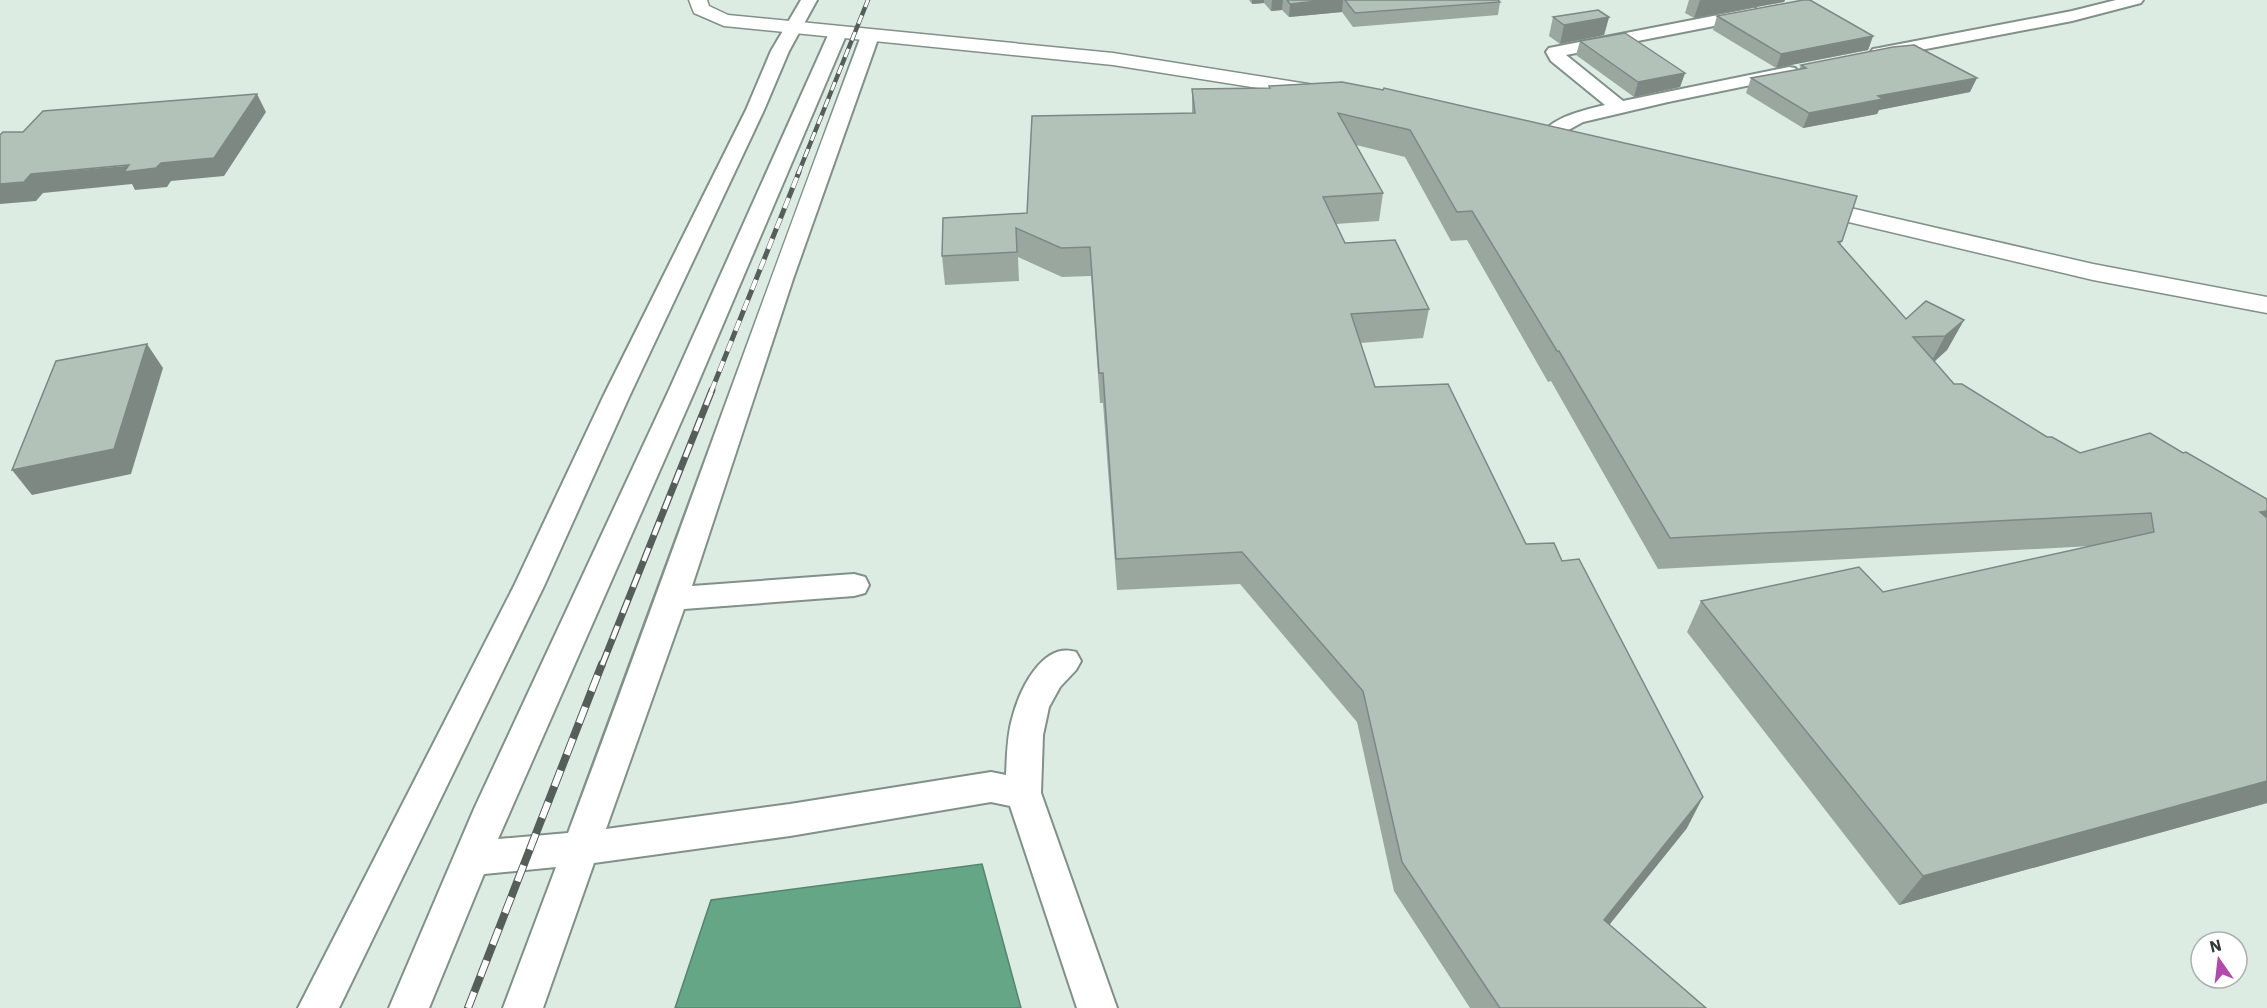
<svg xmlns="http://www.w3.org/2000/svg" width="2267" height="1008" viewBox="0 0 2267 1008" font-family="'IBM Plex Sans',sans-serif">
	<style>
		.water { fill: #64a686; stroke: #55856e; stroke-width: 1.5 }
		.lines { fill: none; stroke-linecap: round; stroke-linejoin: round }
		.minor-casing { stroke: #819088; stroke-width: 4 }
		.tertiary-casing { stroke: #819088; stroke-width: 3 }
		.minor { fill: #fff; fill-rule: evenodd }
		.tertiary { fill: #fff; fill-rule: evenodd }
		.rail-far3-casing { stroke: #565e5a; stroke-width: 4.5 }
		.rail-far2-casing { stroke: #565e5a; stroke-width: 5 }
		.rail-far1-casing { stroke: #565e5a; stroke-width: 7 }
		.rail-casing { stroke: #565e5a; stroke-width: 8 }
		.rail-far3 { stroke: #fff; stroke-width: 3; stroke-dasharray: 9; stroke-linecap: butt }
		.rail-far2 { stroke: #fff; stroke-width: 4; stroke-dasharray: 11; stroke-linecap: butt }
		.rail-far1 { stroke: #fff; stroke-width: 4.5; stroke-dasharray: 14; stroke-linecap: butt }
		.rail { stroke: #fff; stroke-width: 6; stroke-dasharray: 17; stroke-linecap: butt }
		.wall { fill: #99a79f }
		.shaded-wall { fill: #7d8882 }
		.building { fill: #b2c2b9; stroke: #7d8882; stroke-width: 1.5 }
	</style>
	<rect width="100%" height="100%" fill="#dcece3"/>
	<path class="water" d="M 982,864 L 1021,1008 L 675,1008 L 711,900 Z"/>
	<g class="lines">
		<defs>
			<g id="minor">
				<path d="M 801,0 L 817,0 L 789,51 L 764,110 L 629,397 L 544,586 L 339,1008 L 298,1008 L 514,586 L 603,397 L 746,110 L 771,51 Z"/>
				<path d="M 2116,0 L 2143,0 L 2141,3 L 2072,21 L 1879,58 L 1873,57 L 1870,53 L 1873,49 L 1879,48 L 2072,11 Z"/>
				<path d="M 1754,8 L 1762,13 L 1760,17 L 1566,55 L 1623,101 L 1789,67 L 1795,68 L 1798,72 L 1795,76 L 1668,102 L 1583,122 L 1561,134 L 1551,146 L 1537,146 L 1534,142 C 1551,117 1577,112 1605,105 L 1551,61 L 1546,52 L 1549,48 Z"/>
				<path d="M 838,28 L 844,29 L 847,33 L 695,390 L 498,839 L 568,833 C 668,568 761,301 861,36 L 864,32 L 876,32 L 879,36 L 793,279 L 692,586 L 854,574 L 865,577 L 869,585 L 865,593 L 854,596 L 684,609 L 606,829 L 790,804 L 991,772 L 1006,775 C 1007,756 1007,737 1012,719 C 1019,691 1042,641 1076,652 L 1081,661 L 1076,670 L 1060,687 L 1049,707 L 1043,735 L 1041,793 L 1117,1008 L 1077,1008 L 1010,806 L 991,802 L 790,836 L 594,863 L 543,1008 L 503,1008 L 556,867 L 484,874 L 429,1008 L 389,1008 L 474,809 L 669,390 L 829,33 L 832,29 Z"/>
			</g>
			<g id="tertiary">
				<path d="M 689,0 L 707,0 L 709,6 L 728,15 L 1113,53 L 1327,87 L 1335,88 L 1338,93 L 1335,98 L 1327,99 L 1113,65 L 724,26 L 694,13 Z"/>
				<path d="M 1807,198 L 2093,264 L 2267,297 L 2267,313 L 2093,280 L 1798,210 L 1795,205 L 1798,200 Z"/>
			</g>
		</defs>
		<use href="#minor" class="minor-casing"/>
		<use href="#tertiary" class="tertiary-casing"/>
		<use href="#minor" class="minor"/>
		<use href="#tertiary" class="tertiary"/>
		<defs>
			<path id="rail-far3" d="M 798,174 L 868,0"/>
			<path id="rail-far2" d="M 711,392 L 799,172"/>
			<path id="rail-far1" d="M 602,665 L 712,390"/>
			<path id="rail" d="M 468,1008 L 602,664"/>
		</defs>
		<use href="#rail-far3" class="rail-far3-casing"/>
		<use href="#rail-far2" class="rail-far2-casing"/>
		<use href="#rail-far1" class="rail-far1-casing"/>
		<use href="#rail" class="rail-casing"/>
		<use href="#rail-far3" class="rail-far3"/>
		<use href="#rail-far2" class="rail-far2"/>
		<use href="#rail-far1" class="rail-far1"/>
		<use href="#rail" class="rail"/>
	</g>
	<g class="wall">
		<path d="M 1249,0 L 1498,0 L 1500,2 L 1498,15 L 1353,27 L 1342,12 L 1289,17 L 1282,10 L 1271,11 L 1264,3 L 1252,4 Z"/>
		<path d="M 1689,0 L 1785,0 L 1784,2 L 1694,18 L 1685,13 Z"/>
		<path d="M 1717,16 L 1873,36 L 1868,50 L 1776,68 L 1713,30 Z"/>
		<path d="M 1553,17 L 1609,17 L 1604,35 L 1560,44 L 1549,36 Z"/>
		<path d="M 1580,41 L 1685,73 L 1680,87 L 1634,97 L 1576,55 Z"/>
		<path d="M 1801,65 L 1970,92 L 1879,110 L 1877,114 L 1803,128 L 1746,93 L 1751,78 L 1799,70 Z"/>
		<path d="M 1269,86 L 1842,241 L 1840,245 L 1906,319 L 1964,320 L 1947,350 L 1934,362 L 1954,384 L 2047,437 L 2080,453 L 2183,453 L 2267,499 L 2267,803 L 1899,905 L 1687,632 L 1701,601 L 1883,592 L 2091,546 L 1658,569 L 1551,381 L 1548,382 L 1467,240 L 1451,241 L 1405,157 L 1356,145 L 1383,193 L 1379,221 L 1336,224 L 1345,243 L 1429,309 L 1423,338 L 1360,343 L 1375,387 L 1526,544 L 1687,828 L 1609,924 L 1706,1008 L 1470,1008 L 1394,891 L 1357,722 L 1240,584 L 1117,590 L 1103,403 L 1100,403 L 1091,276 L 1062,277 L 1018,257 L 1019,281 L 945,285 L 942,256 L 1027,213 L 1192,113 L 1192,89 L 1269,88 Z"/>
	</g>
	<g class="shaded-wall">
		<path d="M 1252,0 L 1264,0 L 1264,3 L 1252,4 Z"/>
		<path d="M 1272,0 L 1283,0 L 1282,10 L 1271,11 Z"/>
		<path d="M 1326,0 L 1343,0 L 1342,12 L 1289,17 L 1290,4 Z"/>
		<path d="M 1700,0 L 1785,0 L 1784,2 L 1694,18 Z"/>
		<path d="M 1609,17 L 1604,35 L 1560,44 L 1564,25 Z"/>
		<path d="M 1873,36 L 1868,50 L 1776,68 L 1781,54 Z"/>
		<path d="M 1685,73 L 1680,87 L 1634,97 L 1638,82 Z"/>
		<path d="M 1977,78 L 1970,92 L 1879,110 L 1877,114 L 1803,128 L 1809,113 L 1878,96 Z"/>
		<path d="M 257,94 L 266,112 L 224,176 L 171,181 L 167,187 L 135,190 L 132,184 L 43,193 L 36,201 L 0,204 L 0,184 L 31,174 L 161,163 Z"/>
		<path d="M 1964,320 L 1947,350 L 1929,366 L 1945,336 Z"/>
		<path d="M 147,344 L 163,368 L 131,474 L 32,495 L 12,470 Z"/>
		<path d="M 2267,511 L 2267,526 L 2260,512 Z"/>
		<path d="M 2267,781 L 2267,803 L 1899,905 L 1923,876 Z"/>
		<path d="M 1703,797 L 1687,828 L 1590,949 L 1604,920 Z"/>
	</g>
	<g class="building">
		<path d="M 1287,0 L 1326,0 L 1290,4 Z"/>
		<path d="M 1345,0 L 1498,0 L 1500,2 L 1355,13 Z"/>
		<path d="M 1803,0 L 1810,0 L 1873,36 L 1781,54 L 1717,16 Z"/>
		<path d="M 1598,10 L 1609,17 L 1564,25 L 1553,17 Z"/>
		<path d="M 1625,33 L 1685,73 L 1638,82 L 1580,41 Z"/>
		<path d="M 1914,45 L 1977,78 L 1878,96 L 1883,99 L 1809,113 L 1751,78 L 1806,68 L 1801,65 L 1893,47 Z"/>
		<path d="M 1342,82 L 1383,90 L 1384,88 L 1857,196 L 1842,241 L 1838,242 L 1906,319 L 1926,301 L 1964,320 L 1945,336 L 1913,337 L 1954,384 L 1962,384 L 2047,437 L 2052,437 L 2080,453 L 2150,433 L 2183,453 L 2186,452 L 2267,499 L 2267,511 L 2260,512 L 2267,518 L 2267,781 L 1923,876 L 1701,601 L 1859,567 L 1883,592 L 2154,532 L 2151,513 L 1670,538 L 1559,351 L 1557,351 L 1472,211 L 1457,212 L 1410,130 L 1338,113 L 1383,193 L 1323,197 L 1345,243 L 1395,240 L 1429,309 L 1351,314 L 1375,387 L 1448,384 L 1526,544 L 1554,543 L 1562,561 L 1579,559 L 1703,797 L 1604,920 L 1706,1008 L 1500,1008 L 1402,862 L 1363,691 L 1242,552 L 1116,559 L 1103,373 L 1099,373 L 1090,247 L 1061,248 L 1016,228 L 1017,252 L 942,256 L 943,218 L 1027,213 L 1032,116 L 1195,113 L 1192,89 L 1270,88 L 1269,86 Z"/>
		<path d="M 257,94 L 214,158 L 161,163 L 156,168 L 124,172 L 129,165 L 31,174 L 24,182 L 0,184 L 0,135 L 3,132 L 23,132 L 43,111 Z"/>
		<path d="M 147,344 L 114,449 L 12,470 L 56,361 Z"/>
	</g>
	<g transform="translate(2219 960) rotate(346)"><circle r="28" fill="#ffffff" stroke="#adb0af" stroke-width="1.5"/>
	<path d="M0-4.5L10 22L0 15L-10 22Z" fill="#b24aac"/>
	<text y="-9" font-size="16" font-weight="bold" text-anchor="middle" fill="#333936">N</text>
	</g>
</svg>
